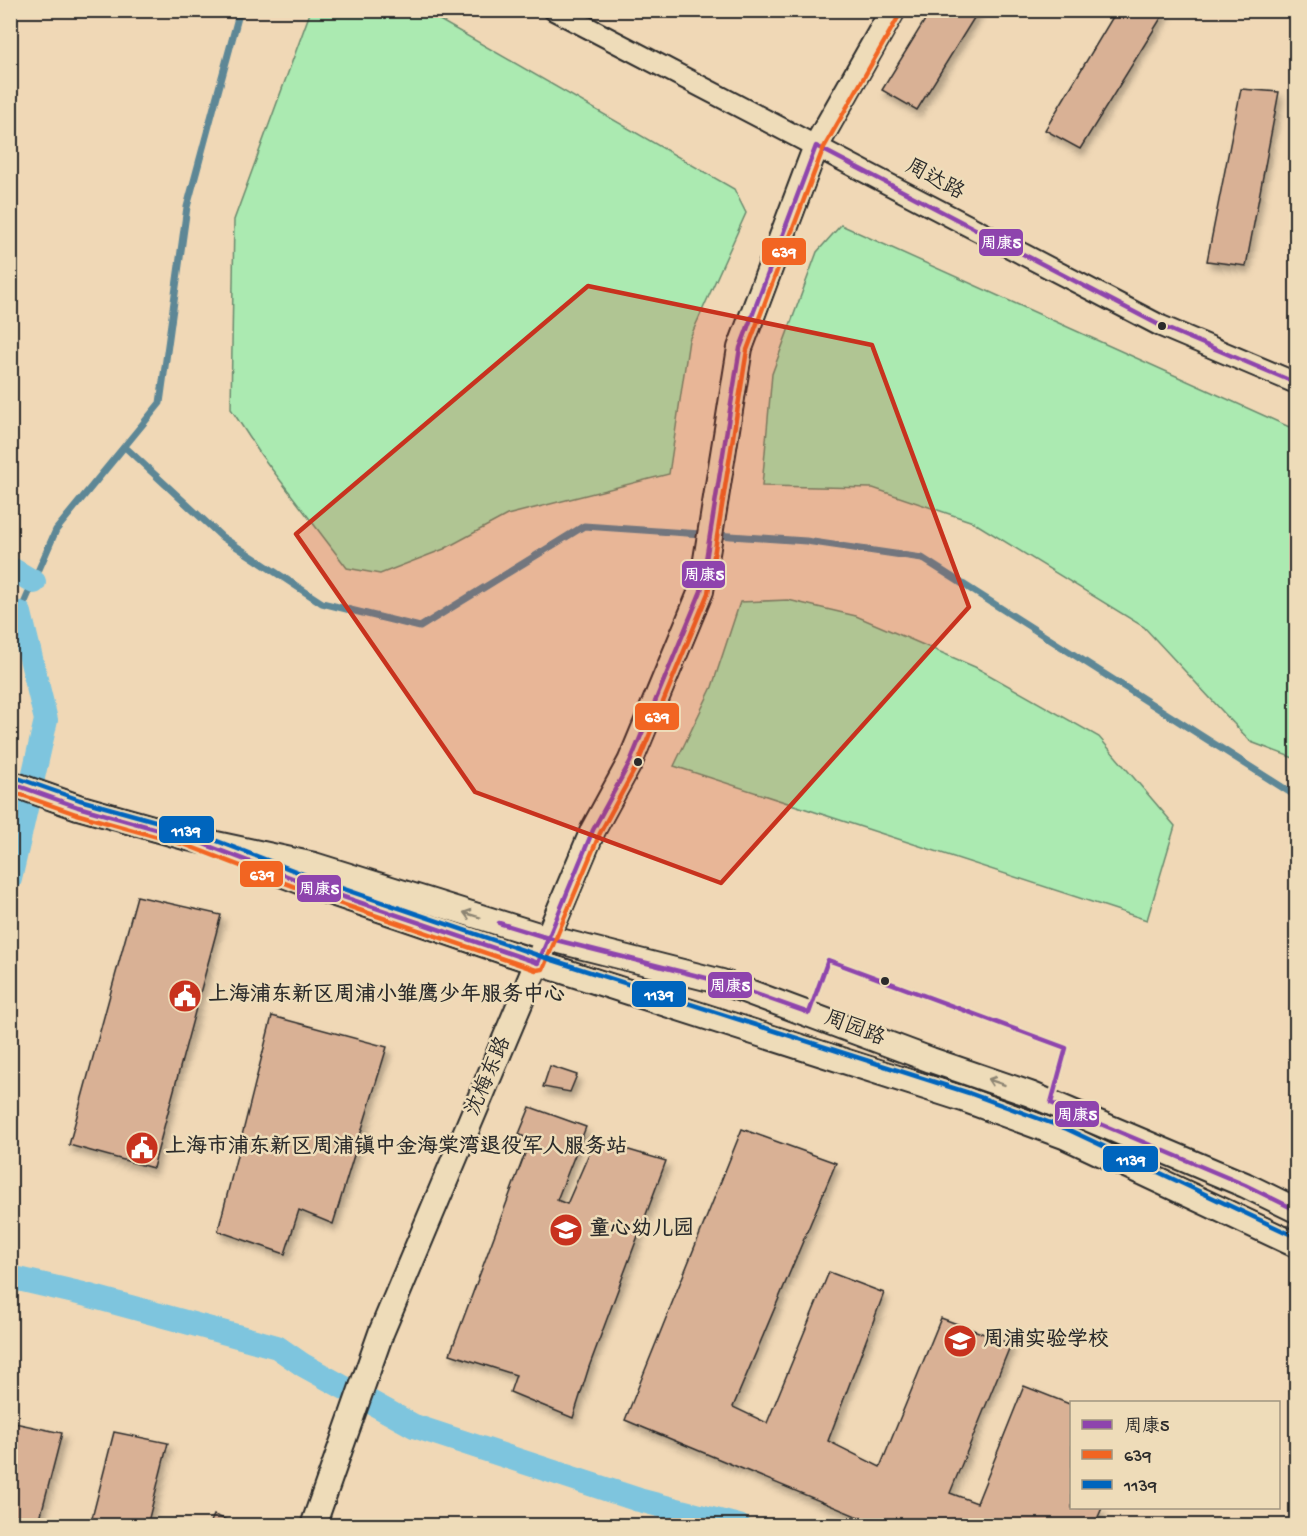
<svg xmlns="http://www.w3.org/2000/svg" width="1307" height="1536" viewBox="0 0 1307 1536" font-family="'Gochi Hand','LXGW WenKai TC',sans-serif">
	<style>
		.green { fill: #abeab1; stroke: #6b8a6e; stroke-width: 1.5 }
		.lines { fill: none; stroke-linecap: round; stroke-linejoin: round }
		.stream { stroke: #5d8796; stroke-width: 7 }
		.canal { stroke: #7ec5de; stroke-width: 24 }
		.building { fill: #d9b195; stroke: #2b2b2b; stroke-width: 1.5; filter: url(#shadow) }
		.minor-casing { stroke: #2b2b2b; stroke-width: 24 }
		.tertiary-casing { stroke: #2b2b2b; stroke-width: 28 }
		.minor { stroke: #eedcb9; stroke-width: 20 }
		.tertiary { stroke: #eedcb9; stroke-width: 24 }
		.bus-1-casing { stroke: #eedcb9; stroke-width: 9 }
		.bus-2-casing { stroke: #eedcb9; stroke-width: 9 }
		.bus-3-casing { stroke: #eedcb9; stroke-width: 9 }
		.bus-1 { stroke: #8e44ad; stroke-width: 4.5 }
		.bus-2 { stroke: #f26522; stroke-width: 4.5 }
		.bus-3 { stroke: #0065bd; stroke-width: 4.5 }
		.oneway { stroke: #8c8472 }
		.marked { fill: #c8321e; fill-opacity: 0.2; stroke: #c8321e; stroke-width: 4.5; stroke-linejoin: round }
		.bus-dot { fill: #2b2b2b; stroke: #eedcb9; stroke-width: 2 }
		.labels { text-anchor: middle; dominant-baseline: central; stroke-width: 5; stroke-linejoin: round; paint-order: stroke }
		.street-label { font-size: 21px; fill: #2b2b2b; stroke: #eedcb9 }
		.poi-label { font-size: 21px; font-weight: bold; fill: #2b2b2b; stroke: #eedcb9; text-anchor: start }
		.line-badge { stroke: #eedcb9; stroke-width: 2 }
		.badge-label { font-size: 16px; text-anchor: middle; font-weight: bold; fill: #fff }
	</style>
	<defs>
		<filter id="shadow"><feDropShadow dx="3.5" dy="6" stdDeviation="3" flood-color="#0004"/></filter>
	</defs>
	<rect width="100%" height="100%" fill="#f0d8b6"/>
	<filter id="ink" filterUnits="userSpaceOnUse"><feTurbulence type="fractalNoise" baseFrequency=".0167" numOctaves="2"/><feDisplacementMap in="SourceGraphic" scale="12" xChannelSelector="R" yChannelSelector="G"/><feConvolveMatrix kernelMatrix="1 2 1 2 8 2 1 2 1" color-interpolation-filters="sRGB"/></filter>
	<g filter="url(#ink)">
		<g class="green">
			<path d="M 311,10 L 424,11 L 734,189 L 746,213 L 689,340 L 669,474 L 507,515 L 444,549 L 380,574 L 347,568 L 261,455 L 231,409 L 234,220 Z"/>
			<path d="M 841,225 L 1296,430 L 1296,759 L 1251,742 L 1144,627 L 973,522 L 873,488 L 762,486 L 772,374 L 817,252 Z"/>
			<path d="M 788,600 L 856,616 L 975,667 L 1099,737 L 1175,826 L 1147,920 L 674,766 L 712,687 L 740,602 Z"/>
		</g>
		<g class="lines">
			<g class="stream">
				<path d="M 125,447 L 222,537 L 322,603 L 420,627 L 584,526 L 806,541 L 922,558 L 1296,796"/>
				<path d="M 20,613 L 56,530 L 160,403 L 187,207 L 240,10"/>
			</g>
			<g class="canal">
				<path d="M 10,568 L 34,582"/>
				<path d="M 10,879 L 46,720 L 20,613"/>
				<path d="M 10,1277 L 83,1294 L 277,1347 L 303,1365 L 414,1426 L 639,1500 L 739,1526"/>
			</g>
		</g>
		<g class="building">
			<path d="M 931,10 L 979,10 L 917,110 L 882,90 Z"/>
			<path d="M 1117,10 L 1166,10 L 1080,149 L 1045,130 Z"/>
			<path d="M 1241,89 L 1279,92 L 1246,266 L 1207,261 Z"/>
			<path d="M 137,896 L 221,915 L 153,1168 L 69,1145 Z"/>
			<path d="M 272,1016 L 387,1047 L 333,1224 L 299,1210 L 285,1254 L 218,1231 Z"/>
			<path d="M 550,1066 L 577,1075 L 570,1092 L 543,1087 Z"/>
			<path d="M 530,1107 L 586,1127 L 557,1200 L 567,1204 L 595,1140 L 666,1161 L 589,1367 L 573,1418 L 510,1392 L 516,1375 L 450,1354 L 530,1140 L 519,1134 Z"/>
			<path d="M 742,1129 L 836,1163 L 733,1407 L 767,1423 L 829,1272 L 884,1293 L 828,1441 L 880,1467 L 941,1318 L 1011,1344 L 950,1493 L 977,1503 L 1024,1386 L 1072,1405 L 1072,1508 L 1102,1508 L 1094,1526 L 950,1526 L 944,1523 L 943,1526 L 880,1526 L 625,1420 Z"/>
			<path d="M 10,1422 L 62,1433 L 38,1526 L 10,1526 Z"/>
			<path d="M 114,1432 L 168,1443 L 147,1526 L 90,1526 Z"/>
			<path d="M 214,1515 L 242,1526 L 209,1526 Z"/>
		</g>
		<g class="lines">
			<defs>
				<path id="minor" d="M 554,10 L 1161,326 L 1296,383"/>
				<g id="tertiary">
					<path d="M 10,783 L 78,807 L 188,838 L 314,865 L 548,938 L 722,982 L 931,1060 L 1030,1094 L 1245,1185 L 1296,1210"/>
					<path d="M 260,866 L 326,891 L 538,963 L 966,1100 L 1064,1136 L 1296,1245"/>
					<path d="M 313,1526 L 381,1333 L 593,830 L 630,762 L 701,591 L 740,348 L 816,146 L 893,10"/>
				</g>
			</defs>
			<use href="#minor" class="minor-casing"/>
			<use href="#tertiary" class="tertiary-casing"/>
			<use href="#minor" class="minor"/>
			<use href="#tertiary" class="tertiary"/>
			<defs>
				<g id="bus-1">
					<path d="M 10,783 L 78,807 L 188,838 L 326,891 L 538,963 L 593,830 L 630,762 L 701,591 L 740,348 L 816,146 L 1161,326 L 1296,383"/>
					<path d="M 499,923 L 548,938 L 722,982 L 809,1013 L 828,960 L 1066,1048 L 1051,1103 L 1245,1185 L 1296,1210"/>
				</g>
				<path id="bus-2" d="M 10,791 L 76,814 L 186,845 L 324,898 L 536,970 L 543,969 L 600,833 L 637,765 L 708,593 L 747,350 L 823,149 L 900,14"/>
				<path id="bus-3" d="M 12,776 L 80,800 L 191,831 L 329,884 L 540,956 L 969,1093 L 1067,1129 L 1296,1237"/>
			</defs>
			<use href="#bus-1" class="bus-1-casing"/>
			<use href="#bus-2" class="bus-2-casing"/>
			<use href="#bus-3" class="bus-3-casing"/>
			<use href="#bus-1" class="bus-1"/>
			<use href="#bus-2" class="bus-2"/>
			<use href="#bus-3" class="bus-3"/>
		</g>
		<defs><path id="oneway-shaft" d="M-6 0H5M1.5-3L5.5 0L1.5 3" fill="none" stroke-width="1.6" stroke-linecap="round" stroke-linejoin="round" transform="scale(1.5)"/></defs>
		<g class="oneway">
			<use href="#oneway-shaft" transform="translate(472 915) rotate(-163)"/>
			<use href="#oneway-shaft" transform="translate(996 1082) rotate(-161)"/>
		</g>
	</g>
	<path class="marked" d="M 588,286 L 872,345 L 969,607 L 721,883 L 475,792 L 296,534 Z"/>
	<defs>
		<symbol id="civic-disc" viewBox="-11 -11 22 22"><circle r="9.5" fill="#c8321e" stroke="#eedcb9"/><path d="M-.6-6.5H3V-4.5H.6V-3L4-1V1h2V6H-6V1h2V-1L-.6-3ZM-1.2 2.5V6h2.4V2.5Z" fill="#fff"/></symbol>
		<symbol id="school-disc" viewBox="-11 -11 22 22"><circle r="9.5" fill="#c8321e" stroke="#eedcb9"/><path d="M0-5L7-2L0 1L-7-2ZM-4 1L0 2.5L4 1V4Q0 6-4 4Z" fill="#fff"/></symbol>
	</defs>
	<g fill-rule="evenodd">
		<use href="#civic-disc" x="166" y="977" width="38" height="38"/>
		<use href="#civic-disc" x="123" y="1129" width="38" height="38"/>
		<use href="#school-disc" x="547" y="1211" width="38" height="38"/>
		<use href="#school-disc" x="941" y="1322" width="38" height="38"/>
	</g>
	<g class="bus-dot">
		<circle cx="1162" cy="326" r="5"/>
		<circle cx="638" cy="762" r="5"/>
		<circle cx="885" cy="981" r="5"/>
	</g>
	<g class="labels">
		<g class="street-label">
			<text transform="translate(934 181) rotate(28)">周达路</text>
			<text transform="translate(854 1030) rotate(21)">周园路</text>
			<text transform="translate(490 1077) rotate(-67)">沈梅东路</text>
		</g>
		<g class="poi-label">
			<text x="208" y="996">上海浦东新区周浦小雏鹰少年服务中心</text>
			<text x="165" y="1148">上海市浦东新区周浦镇中金海棠湾退役军人服务站</text>
			<text x="589" y="1230">童心幼儿园</text>
			<text x="983" y="1341">周浦实验学校</text>
		</g>
	</g>
	<g class="line-badge">
		<rect x="978" y="228" width="46" height="29" rx="6" fill="#8e44ad"/>
		<rect x="761" y="237" width="46" height="29" rx="6" fill="#f26522"/>
		<rect x="681" y="560" width="45" height="29" rx="6" fill="#8e44ad"/>
		<rect x="634" y="702" width="46" height="29" rx="6" fill="#f26522"/>
		<rect x="158" y="815" width="57" height="29" rx="6" fill="#0065bd"/>
		<rect x="239" y="860" width="45" height="28" rx="6" fill="#f26522"/>
		<rect x="296" y="874" width="46" height="29" rx="6" fill="#8e44ad"/>
		<rect x="707" y="971" width="46" height="28" rx="6" fill="#8e44ad"/>
		<rect x="631" y="980" width="56" height="28" rx="6" fill="#0065bd"/>
		<rect x="1054" y="1100" width="46" height="28" rx="6" fill="#8e44ad"/>
		<rect x="1102" y="1145" width="57" height="28" rx="6" fill="#0065bd"/>
	</g>
	<g class="badge-label">
		<text x="1001" y="248">周康5</text>
		<text x="784" y="257">639</text>
		<text x="704" y="580">周康5</text>
		<text x="657" y="722">639</text>
		<text x="186" y="836">1139</text>
		<text x="262" y="880">639</text>
		<text x="319" y="894">周康5</text>
		<text x="730" y="991">周康5</text>
		<text x="659" y="1000">1139</text>
		<text x="1077" y="1120">周康5</text>
		<text x="1131" y="1165">1139</text>
	</g>
	<rect width="1307" height="1536" fill="none" stroke="#eedcb9" stroke-width="36"/>
	<rect x="18" y="18" width="1271" height="1500" fill="none" stroke="#2b2b2b" stroke-width="2" filter="url(#ink)"/>
	<rect x="1070" y="1401" width="210" height="108" fill="#eedcb9" stroke="#a09580" stroke-width="1.5"/>
	<rect x="1082" y="1420" width="30" height="9" fill="#8e44ad" stroke="#a09580" stroke-width="1.5"/>
	<text x="1124" y="1431" font-size="18" fill="#2b2b2b">周康5</text>
	<rect x="1082" y="1450" width="30" height="9" fill="#f26522" stroke="#a09580" stroke-width="1.5"/>
	<text x="1124" y="1461" font-size="18" fill="#2b2b2b">639</text>
	<rect x="1082" y="1480" width="30" height="9" fill="#0065bd" stroke="#a09580" stroke-width="1.5"/>
	<text x="1124" y="1491" font-size="18" fill="#2b2b2b">1139</text>
</svg>
